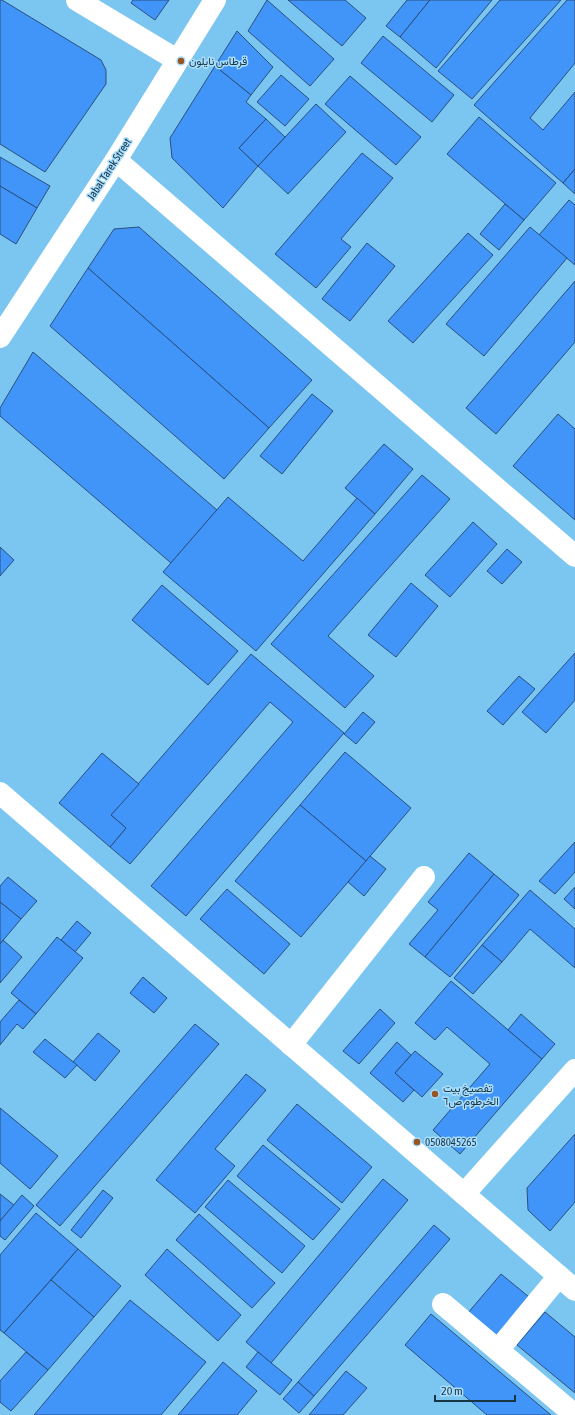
<svg xmlns="http://www.w3.org/2000/svg" width="575" height="1415" viewBox="0 0 575 1415" font-family="'Asap Condensed',Vazirmatn,sans-serif">
	<style>
		.built { fill: #7ac6f1 }
		.building { fill: #4195f9; stroke: #2a4f7d }
		.lines { fill: none; stroke-linecap: round; stroke-linejoin: round }
		.minor { stroke: #fff; stroke-width: 22 }
		.poi-dot { fill: #965522; stroke: #a9deff; stroke-width: 1.5 }
		.labels { text-anchor: middle; dominant-baseline: central; stroke-width: 3; stroke-linejoin: round; paint-order: stroke }
		.poi-label { font-size: 11px; fill: #183544; stroke: #a9deff; text-anchor: start }
		.street-label { font-size: 11px; fill: #183544; stroke: #a9deff }
	</style>
	<rect width="100%" height="100%" fill="#8fd3fb"/>
	<rect class="built" x="0" y="0" width="575" height="1415"/>
	<g class="building">
		<path d="M 0,0 L 2,0 L 101,60 L 106,70 L 106,84 L 45,172 L 0,144 Z"/>
		<path d="M 133,0 L 169,0 L 155,20 L 131,3 Z"/>
		<path d="M 267,0 L 334,59 L 310,86 L 248,31 Z"/>
		<path d="M 288,0 L 345,0 L 366,18 L 342,46 Z"/>
		<path d="M 407,0 L 430,0 L 400,37 L 386,26 Z"/>
		<path d="M 430,0 L 492,0 L 436,68 L 400,37 Z"/>
		<path d="M 500,0 L 561,0 L 472,99 L 438,71 Z"/>
		<path d="M 567,0 L 575,0 L 575,63 L 530,118 L 543,130 L 575,92 L 575,169 L 563,183 L 474,105 Z"/>
		<path d="M 237,31 L 273,67 L 251,95 L 215,66 Z"/>
		<path d="M 383,36 L 454,95 L 432,122 L 361,63 Z"/>
		<path d="M 215,66 L 251,95 L 246,102 L 266,119 L 239,148 L 258,166 L 223,208 L 172,158 L 170,138 Z"/>
		<path d="M 281,75 L 309,99 L 285,126 L 257,102 Z"/>
		<path d="M 350,76 L 421,137 L 396,165 L 325,104 Z"/>
		<path d="M 316,104 L 346,132 L 288,194 L 258,166 Z"/>
		<path d="M 479,117 L 556,183 L 524,220 L 447,154 Z"/>
		<path d="M 266,119 L 285,137 L 258,166 L 239,148 Z"/>
		<path d="M 362,153 L 393,178 L 341,239 L 351,247 L 316,288 L 275,254 Z"/>
		<path d="M 0,157 L 50,186 L 37,208 L 0,186 Z"/>
		<path d="M 575,169 L 575,194 L 563,183 Z"/>
		<path d="M 0,186 L 37,208 L 16,244 L 0,234 Z"/>
		<path d="M 569,200 L 575,205 L 575,265 L 539,235 Z"/>
		<path d="M 505,204 L 524,220 L 499,250 L 480,234 Z"/>
		<path d="M 139,227 L 312,380 L 269,428 L 88,268 L 114,229 Z"/>
		<path d="M 530,227 L 567,258 L 484,356 L 446,324 Z"/>
		<path d="M 468,233 L 493,255 L 413,343 L 388,321 Z"/>
		<path d="M 367,243 L 395,266 L 350,321 L 322,299 Z"/>
		<path d="M 88,268 L 269,428 L 224,479 L 50,326 Z"/>
		<path d="M 575,281 L 575,342 L 496,434 L 466,408 Z"/>
		<path d="M 33,352 L 217,510 L 171,563 L 0,416 L 0,408 Z"/>
		<path d="M 312,394 L 333,411 L 282,474 L 260,456 Z"/>
		<path d="M 558,414 L 575,429 L 575,520 L 513,466 Z"/>
		<path d="M 384,444 L 413,469 L 375,514 L 345,488 Z"/>
		<path d="M 422,475 L 450,499 L 328,636 L 374,676 L 345,708 L 271,644 Z"/>
		<path d="M 228,497 L 303,561 L 357,498 L 375,514 L 256,651 L 163,572 Z"/>
		<path d="M 473,522 L 497,544 L 450,597 L 425,575 Z"/>
		<path d="M 0,547 L 14,560 L 0,576 Z"/>
		<path d="M 507,549 L 522,562 L 502,584 L 487,571 Z"/>
		<path d="M 411,583 L 438,606 L 396,657 L 368,635 Z"/>
		<path d="M 162,585 L 238,651 L 208,685 L 132,620 Z"/>
		<path d="M 575,653 L 575,700 L 546,733 L 522,712 Z"/>
		<path d="M 251,654 L 344,733 L 186,916 L 151,886 L 293,722 L 270,702 L 130,864 L 110,847 L 126,828 L 111,815 Z"/>
		<path d="M 519,676 L 535,689 L 503,725 L 487,711 Z"/>
		<path d="M 363,712 L 375,722 L 356,744 L 344,734 Z"/>
		<path d="M 345,752 L 411,808 L 366,861 L 300,805 Z"/>
		<path d="M 102,753 L 139,784 L 111,815 L 126,828 L 110,847 L 59,803 Z"/>
		<path d="M 300,805 L 366,861 L 301,937 L 235,881 Z"/>
		<path d="M 575,842 L 575,872 L 555,894 L 539,881 Z"/>
		<path d="M 469,853 L 494,874 L 425,957 L 409,944 L 438,910 L 428,902 Z"/>
		<path d="M 370,856 L 386,869 L 364,896 L 348,882 Z"/>
		<path d="M 494,874 L 519,895 L 450,977 L 425,957 Z"/>
		<path d="M 8,877 L 37,901 L 21,919 L 0,902 L 0,886 Z"/>
		<path d="M 575,887 L 575,909 L 564,899 Z"/>
		<path d="M 227,889 L 290,944 L 264,974 L 200,919 Z"/>
		<path d="M 530,890 L 575,929 L 575,968 L 530,929 L 502,962 L 482,945 Z"/>
		<path d="M 0,902 L 21,919 L 0,944 Z"/>
		<path d="M 77,921 L 91,933 L 75,952 L 61,940 Z"/>
		<path d="M 57,937 L 83,958 L 36,1014 L 11,993 Z"/>
		<path d="M 3,940 L 22,957 L 0,983 L 0,944 Z"/>
		<path d="M 482,945 L 502,962 L 473,994 L 454,978 Z"/>
		<path d="M 143,977 L 167,998 L 154,1013 L 130,993 Z"/>
		<path d="M 451,981 L 542,1059 L 460,1154 L 433,1130 L 490,1064 L 447,1027 L 435,1040 L 415,1023 Z"/>
		<path d="M 19,1000 L 36,1014 L 23,1029 L 17,1024 L 0,1045 L 0,1022 Z"/>
		<path d="M 380,1009 L 395,1023 L 359,1064 L 343,1051 Z"/>
		<path d="M 521,1014 L 555,1044 L 542,1059 L 508,1030 Z"/>
		<path d="M 195,1024 L 219,1044 L 60,1226 L 36,1205 Z"/>
		<path d="M 98,1033 L 120,1051 L 95,1081 L 73,1062 Z"/>
		<path d="M 45,1039 L 77,1065 L 65,1078 L 33,1052 Z"/>
		<path d="M 397,1042 L 411,1055 L 395,1073 L 414,1090 L 403,1102 L 370,1073 Z"/>
		<path d="M 415,1051 L 443,1074 L 422,1097 L 395,1073 Z"/>
		<path d="M 246,1074 L 266,1090 L 215,1149 L 235,1166 L 195,1213 L 156,1180 Z"/>
		<path d="M 297,1104 L 372,1167 L 342,1203 L 267,1140 Z"/>
		<path d="M 0,1108 L 58,1156 L 30,1189 L 0,1163 Z"/>
		<path d="M 575,1134 L 575,1202 L 550,1231 L 528,1210 L 527,1188 Z"/>
		<path d="M 263,1145 L 340,1209 L 313,1240 L 237,1176 Z"/>
		<path d="M 383,1179 L 408,1200 L 271,1363 L 246,1342 Z"/>
		<path d="M 228,1180 L 305,1246 L 282,1273 L 205,1207 Z"/>
		<path d="M 103,1190 L 113,1198 L 81,1238 L 71,1230 Z"/>
		<path d="M 0,1194 L 14,1205 L 0,1221 Z"/>
		<path d="M 22,1195 L 34,1206 L 5,1240 L 0,1236 L 0,1221 Z"/>
		<path d="M 36,1213 L 78,1249 L 4,1333 L 0,1330 L 0,1255 Z"/>
		<path d="M 199,1214 L 275,1283 L 252,1308 L 176,1240 Z"/>
		<path d="M 434,1225 L 450,1239 L 314,1396 L 298,1382 Z"/>
		<path d="M 78,1249 L 121,1286 L 94,1317 L 51,1280 Z"/>
		<path d="M 167,1249 L 241,1315 L 218,1341 L 145,1275 Z"/>
		<path d="M 501,1274 L 529,1297 L 496,1338 L 467,1314 Z"/>
		<path d="M 51,1280 L 94,1317 L 48,1370 L 4,1333 Z"/>
		<path d="M 130,1300 L 206,1362 L 161,1415 L 34,1415 Z"/>
		<path d="M 545,1312 L 575,1337 L 575,1393 L 517,1345 Z"/>
		<path d="M 431,1314 L 551,1415 L 487,1415 L 405,1345 Z"/>
		<path d="M 26,1352 L 48,1370 L 11,1411 L 0,1402 L 0,1381 Z"/>
		<path d="M 258,1352 L 292,1380 L 280,1395 L 246,1367 Z"/>
		<path d="M 223,1362 L 257,1391 L 237,1415 L 178,1415 Z"/>
		<path d="M 346,1371 L 367,1388 L 343,1415 L 309,1415 Z"/>
		<path d="M 298,1382 L 314,1396 L 299,1413 L 283,1399 Z"/>
	</g>
	<g class="lines">
		<g class="minor">
			<path d="M 77,0 L 177,60"/>
			<path d="M 116,160 L 575,556"/>
			<path d="M 0,337 L 116,160 L 215,0"/>
			<path d="M 0,793 L 575,1290"/>
			<path d="M 291,1045 L 424,877"/>
			<path d="M 464,1194 L 575,1070"/>
			<path d="M 443,1304 L 575,1415"/>
			<path d="M 498,1350 L 559,1276"/>
		</g>
	</g>
	<g class="poi-dot">
		<circle cx="181" cy="61" r="4"/>
		<circle cx="435" cy="1094" r="4"/>
		<circle cx="417" cy="1142" r="4"/>
	</g>
	<g class="labels">
		<g class="poi-label">
			<text x="189" y="61">قرطاس نايلون</text>
			<text x="443" y="1088">تفصيخ بيت<tspan x="443" dy="13">الخرطوم ص٦</tspan></text>
			<text x="425" y="1142">0508045265</text>
		</g>
		<g class="street-label">
			<text transform="translate(109 169) rotate(-57)">Jabal Tarek Street</text>
		</g>
	</g>
	<path d="M435 1395v6h80v-6" fill="none" stroke="#183544" stroke-width="2"/>
	<text x="441" y="1395" font-size="12" fill="#183544" stroke="#a9deff" stroke-width="3" paint-order="stroke">20 m</text>
</svg>
